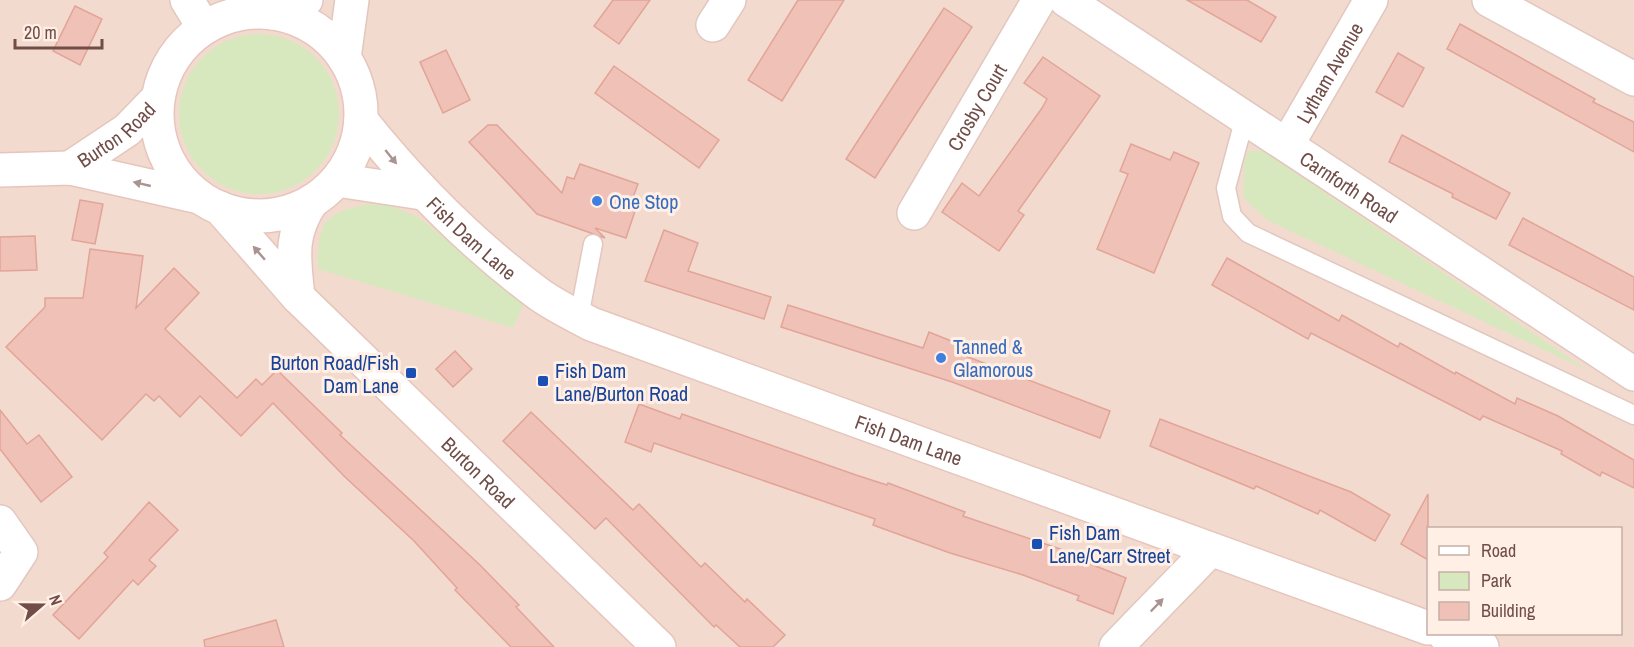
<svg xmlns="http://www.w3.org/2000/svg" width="1634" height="647" viewBox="0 0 1634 647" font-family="'Archivo Narrow',sans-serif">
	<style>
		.residential { fill: #f3dace; fill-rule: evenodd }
		.green { fill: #d8e8be }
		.building { fill: #f0c1b7; stroke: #e2a498; stroke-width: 1.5 }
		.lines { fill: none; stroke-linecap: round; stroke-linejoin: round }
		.lane-casing { stroke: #e1c7bf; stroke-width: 21 }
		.street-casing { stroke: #e1c7bf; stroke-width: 36 }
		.secondary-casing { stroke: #e6c6bc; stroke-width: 36 }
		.lane { stroke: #fff; stroke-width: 18 }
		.street { stroke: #fff; stroke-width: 33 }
		.secondary { stroke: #fff; stroke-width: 33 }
		.oneway { fill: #aa9491 }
		.shop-dot { fill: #3f7fe0; stroke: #ffefe5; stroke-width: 2 }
		.transit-dot { fill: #1a4fb4; stroke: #ffefe5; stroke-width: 2 }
		.labels { text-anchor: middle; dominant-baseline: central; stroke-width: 6; stroke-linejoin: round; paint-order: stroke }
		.street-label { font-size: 20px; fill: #714d48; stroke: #ffefe5 }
		.shop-label { font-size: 20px; fill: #366cbe; stroke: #ffefe5; text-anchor: start }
		.transit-label { font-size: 20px; fill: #164399; stroke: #ffefe5; text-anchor: start }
	</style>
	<rect width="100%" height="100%" fill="#fbeadf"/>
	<path class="residential" d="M 0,0 L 1634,0 L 1634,647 L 0,647 ZM 1428,528 L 1620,528 L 1620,634 L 1428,634 Z"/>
	<g class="green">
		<circle cx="259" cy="114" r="80"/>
		<path d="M 1248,151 L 1263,151 L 1589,371 L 1267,220 L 1243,197 L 1244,165 Z"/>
		<path d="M 369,204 L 391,206 L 420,218 L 524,304 L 513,328 L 318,269 C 317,224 323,212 369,204 Z"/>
	</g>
	<g class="building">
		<path d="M 613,0 L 650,0 L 619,44 L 594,26 Z"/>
		<path d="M 798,0 L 844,0 L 782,101 L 748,80 Z"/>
		<path d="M 1187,0 L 1247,0 L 1276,17 L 1261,42 Z"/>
		<path d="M 75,6 L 102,19 L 80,65 L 53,51 Z"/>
		<path d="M 944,8 L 972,27 L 875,178 L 846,159 Z"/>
		<path d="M 1460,24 L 1595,99 L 1593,102 L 1634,122 L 1634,152 L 1447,49 Z"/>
		<path d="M 446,50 L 470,100 L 443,113 L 420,62 Z"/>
		<path d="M 1398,53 L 1424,68 L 1403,107 L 1376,92 Z"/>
		<path d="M 1043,57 L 1100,96 L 1018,211 L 1024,215 L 999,251 L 942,212 L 962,183 L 979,196 L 1042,108 L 1047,99 L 1024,83 Z"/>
		<path d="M 614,66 L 719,140 L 699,168 L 595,93 Z"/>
		<path d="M 488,125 L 497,125 L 562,193 L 567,177 L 574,179 L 580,164 L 638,184 L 632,200 L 638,202 L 626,238 L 595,228 L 605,238 L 537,214 L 469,142 Z"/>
		<path d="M 1402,135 L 1510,193 L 1496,219 L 1452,197 L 1453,194 L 1389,162 Z"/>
		<path d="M 1131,144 L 1170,160 L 1174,152 L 1199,163 L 1154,273 L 1097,249 L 1128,174 L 1120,171 Z"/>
		<path d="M 80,200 L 103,204 L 95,244 L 72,240 Z"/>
		<path d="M 1523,218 L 1634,277 L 1634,310 L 1509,245 Z"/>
		<path d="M 664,230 L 698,243 L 688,271 L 771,297 L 764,319 L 645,281 Z"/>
		<path d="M 35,236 L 37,270 L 0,271 L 0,237 Z"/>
		<path d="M 90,249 L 143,256 L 136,308 L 174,268 L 199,293 L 165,329 L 237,398 L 256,379 L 262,385 L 277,370 L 342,433 L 340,435 L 480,565 L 519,605 L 516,607 L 554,647 L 511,647 L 455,590 L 457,588 L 414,541 L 345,477 L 273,403 L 241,436 L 200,396 L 180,417 L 159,396 L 154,401 L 146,394 L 102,440 L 6,347 L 45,307 L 45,298 L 83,298 Z"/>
		<path d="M 1227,258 L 1339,321 L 1342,315 L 1398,347 L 1400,343 L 1455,374 L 1456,372 L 1515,404 L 1517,398 L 1558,416 L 1634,460 L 1634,488 L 1602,472 L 1600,476 L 1561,454 L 1562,451 L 1483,416 L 1480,420 L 1311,333 L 1308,339 L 1212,285 Z"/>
		<path d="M 788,305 L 923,348 L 929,332 L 966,347 L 963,355 L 1110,411 L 1100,438 L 952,382 L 781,327 Z"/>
		<path d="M 455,351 L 472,369 L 453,387 L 436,369 Z"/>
		<path d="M 639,404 L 680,419 L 682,414 L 856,475 L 887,485 L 888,483 L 965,512 L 963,516 L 1066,551 L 1065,554 L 1126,578 L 1113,614 L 1077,600 L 1079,596 L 1023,575 L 950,553 L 873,525 L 875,519 L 654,443 L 651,452 L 625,442 Z"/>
		<path d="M 0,410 L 27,444 L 39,435 L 72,477 L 41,502 L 0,449 Z"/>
		<path d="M 531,412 L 633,510 L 639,504 L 701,567 L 705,563 L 745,602 L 747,599 L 785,635 L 773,647 L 740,647 L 716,625 L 714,627 L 606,518 L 595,529 L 503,441 Z"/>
		<path d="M 1160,419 L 1351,492 L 1390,515 L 1375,541 L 1320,510 L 1318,514 L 1256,486 L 1254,489 L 1150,446 Z"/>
		<path d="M 1428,494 L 1428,560 L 1401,544 Z"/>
		<path d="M 149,502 L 178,530 L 149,560 L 156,566 L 138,585 L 133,580 L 79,639 L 53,615 L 108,557 L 104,553 Z"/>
		<path d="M 276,620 L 284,647 L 205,647 L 204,640 Z"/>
	</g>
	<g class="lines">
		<defs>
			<g id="lane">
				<path d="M 1245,117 L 1226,188 L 1232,216 L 1248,233 L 1634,415"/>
				<path d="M 579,317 L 593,244"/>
			</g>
			<g id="street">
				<path d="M 187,0 L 204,28"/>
				<path id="s1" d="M 1066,0 L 1634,374"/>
				<path d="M 1489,0 L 1634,79"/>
				<path d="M 273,13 L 306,0"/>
				<path d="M 713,25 L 729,0"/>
				<path d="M 344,58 L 352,0"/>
				<path id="s2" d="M 1287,145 L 1371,0"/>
				<path id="s3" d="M 914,213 L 1039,0"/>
				<path d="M 0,522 L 21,552 L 0,584"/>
				<path d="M 1116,647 L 1210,550"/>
			</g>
			<g id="secondary">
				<circle cx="259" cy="114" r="102"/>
				<path id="s4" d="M 361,120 C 413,185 469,242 536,292 C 553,305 573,314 591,324 L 1428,628"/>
				<path id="s5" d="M 70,168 L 127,130 L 158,98"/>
				<path d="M 0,170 L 70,168 L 199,197"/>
				<path d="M 337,180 L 422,193"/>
				<path id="s6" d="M 220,208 L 298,297 L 659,647"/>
				<path d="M 298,297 C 294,258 289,235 312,201"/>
				<path d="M 1444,634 L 1482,647"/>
			</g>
		</defs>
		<use href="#lane" class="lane-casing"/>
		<use href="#street" class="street-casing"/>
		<use href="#secondary" class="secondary-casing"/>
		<use href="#lane" class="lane"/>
		<use href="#street" class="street"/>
		<use href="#secondary" class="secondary"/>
	</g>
	<defs><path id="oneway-solid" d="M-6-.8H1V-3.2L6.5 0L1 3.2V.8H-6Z" transform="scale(1.5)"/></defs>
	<g class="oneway">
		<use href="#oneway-solid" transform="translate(391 157) rotate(51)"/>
		<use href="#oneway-solid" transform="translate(142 184) rotate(-167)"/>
		<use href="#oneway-solid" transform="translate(259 253) rotate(-131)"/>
		<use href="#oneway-solid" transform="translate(1157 605) rotate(-46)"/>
	</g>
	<g class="shop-dot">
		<circle cx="597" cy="201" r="6"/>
		<circle cx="941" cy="358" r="6"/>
	</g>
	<g class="transit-dot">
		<rect x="405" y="367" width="12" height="12" rx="3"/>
		<rect x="537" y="375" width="12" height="12" rx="3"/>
		<rect x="1031" y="538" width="12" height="12" rx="3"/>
	</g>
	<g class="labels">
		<g class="street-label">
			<text stroke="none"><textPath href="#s2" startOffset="84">Lytham Avenue</textPath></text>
			<text stroke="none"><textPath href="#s3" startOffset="123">Crosby Court</textPath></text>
			<text stroke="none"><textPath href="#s5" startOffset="57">Burton Road</textPath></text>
			<text stroke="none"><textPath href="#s1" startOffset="339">Carnforth Road</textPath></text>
			<text stroke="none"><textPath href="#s4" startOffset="162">Fish Dam Lane</textPath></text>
			<text stroke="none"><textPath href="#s4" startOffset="648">Fish Dam Lane</textPath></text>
			<text stroke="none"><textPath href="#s6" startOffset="370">Burton Road</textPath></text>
		</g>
		<g class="shop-label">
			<text x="609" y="201">One Stop</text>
			<text x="953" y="346">Tanned &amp;<tspan x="953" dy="23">Glamorous</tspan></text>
		</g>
		<g class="transit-label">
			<text x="399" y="362" text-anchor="end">Burton Road/Fish<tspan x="399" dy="23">Dam Lane</tspan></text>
			<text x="555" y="370">Fish Dam<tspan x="555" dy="23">Lane/Burton Road</tspan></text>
			<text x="1049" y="532">Fish Dam<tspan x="1049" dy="23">Lane/Carr Street</tspan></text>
		</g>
	</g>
	<rect x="1427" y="527" width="195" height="108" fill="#ffefe5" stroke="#c6aea6" stroke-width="1.5"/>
	<rect x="1439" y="546" width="30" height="9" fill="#ffffff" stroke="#c6aea6" stroke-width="1.5"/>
	<text x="1481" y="557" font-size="18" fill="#714d48">Road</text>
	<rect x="1439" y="572" width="30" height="18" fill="#d8e8be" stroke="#c6aea6" stroke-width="1.5"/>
	<text x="1481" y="587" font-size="18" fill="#714d48">Park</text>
	<rect x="1439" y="602" width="30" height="18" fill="#f0c1b7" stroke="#c6aea6" stroke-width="1.5"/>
	<text x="1481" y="617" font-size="18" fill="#714d48">Building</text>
	<g transform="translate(42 605) rotate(70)" stroke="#ffefe5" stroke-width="4.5" paint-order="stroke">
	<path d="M0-4.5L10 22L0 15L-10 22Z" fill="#714d48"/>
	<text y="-9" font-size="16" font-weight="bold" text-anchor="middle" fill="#714d48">N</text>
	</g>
	<path d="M15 39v9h87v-9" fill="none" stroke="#714d48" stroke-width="3"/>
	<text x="24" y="39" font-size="18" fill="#714d48" stroke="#ffefe5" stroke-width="4.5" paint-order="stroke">20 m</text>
</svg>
